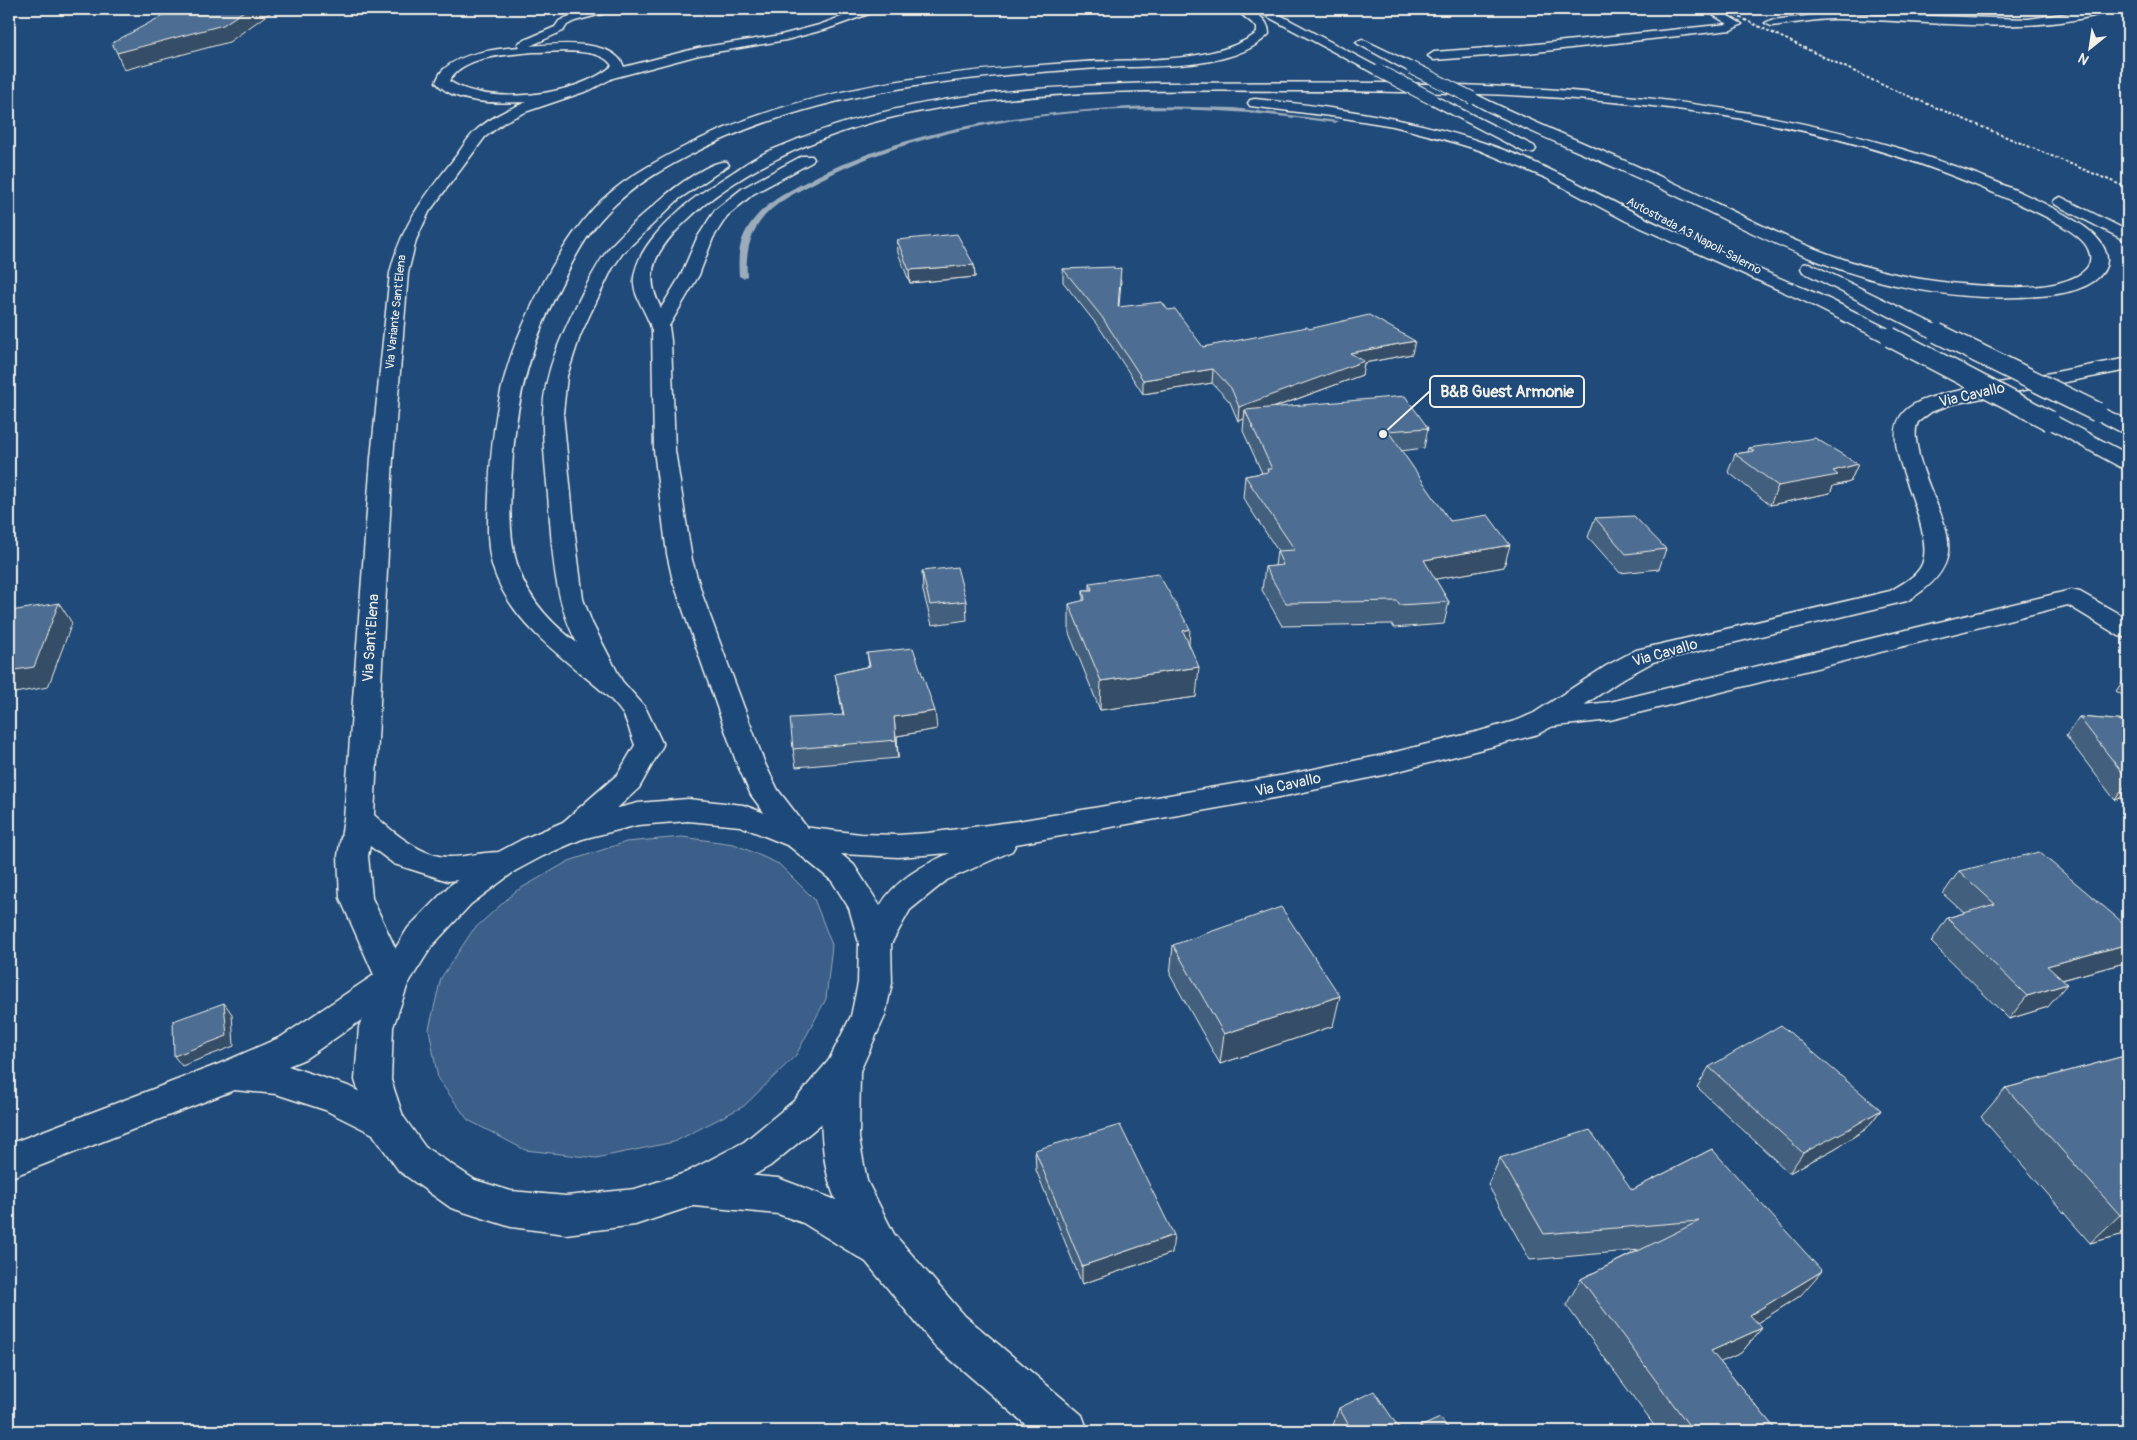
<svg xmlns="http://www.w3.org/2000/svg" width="2137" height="1440" viewBox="0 0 2137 1440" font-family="Pangolin,sans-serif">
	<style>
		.green { fill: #3a5f88; stroke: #97a8b8 }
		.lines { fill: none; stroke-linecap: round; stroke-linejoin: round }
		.stream { fill: #9cacbb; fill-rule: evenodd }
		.minor-casing { stroke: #f4f1e8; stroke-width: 3 }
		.tertiary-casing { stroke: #f4f1e8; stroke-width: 3 }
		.secondary-casing { stroke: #f4f1e8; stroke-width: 3 }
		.motorway-casing { stroke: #f4f1e8; stroke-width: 3 }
		.minor { fill: #1f4a7a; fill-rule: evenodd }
		.tertiary { fill: #1f4a7a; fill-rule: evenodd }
		.secondary { fill: #1f4a7a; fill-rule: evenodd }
		.motorway { fill: #1f4a7a; fill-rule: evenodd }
		.rail { stroke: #f4f1e8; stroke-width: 2; stroke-dasharray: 3 2; stroke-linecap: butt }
		.motorway-bridge-far1-casing { stroke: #f4f1e8; stroke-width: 14; stroke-linecap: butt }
		.motorway-bridge-casing { stroke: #f4f1e8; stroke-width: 22; stroke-linecap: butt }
		.motorway-bridge-far1 { stroke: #1f4a7a; stroke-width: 12 }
		.motorway-bridge { stroke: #1f4a7a; stroke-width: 19 }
		.wall { fill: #425f7e; stroke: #f4f1e8 }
		.shaded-wall { fill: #364d66; stroke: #f4f1e8 }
		.building { fill: #4d6e92; stroke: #f4f1e8 }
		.labels { text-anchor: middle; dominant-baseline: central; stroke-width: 4; stroke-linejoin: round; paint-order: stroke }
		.far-street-label { font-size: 12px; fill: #f4f1e8; stroke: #1f4a7a }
		.street-label { font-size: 15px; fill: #f4f1e8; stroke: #1f4a7a }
		.leader { fill: none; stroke: #f4f1e8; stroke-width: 2 }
		.callout-dot { fill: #f4f1e8; stroke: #1f4a7a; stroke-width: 2 }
		.callout { fill: #1f4a7a; stroke: #f4f1e8; stroke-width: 2 }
		.callout-label { font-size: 16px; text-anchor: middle; font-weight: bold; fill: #f4f1e8 }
	</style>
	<rect width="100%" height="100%" fill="#1f4a7a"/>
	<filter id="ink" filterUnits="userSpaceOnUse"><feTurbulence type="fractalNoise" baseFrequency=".02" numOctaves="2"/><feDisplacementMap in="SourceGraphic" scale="10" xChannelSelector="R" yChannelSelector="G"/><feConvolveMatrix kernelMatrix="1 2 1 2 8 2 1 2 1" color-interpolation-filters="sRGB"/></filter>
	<g filter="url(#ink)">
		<path class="green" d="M 682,837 L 734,844 L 779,864 L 814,899 L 832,945 L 826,999 L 796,1055 L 744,1106 L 674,1142 L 596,1158 L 525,1150 L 468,1120 L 438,1079 L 429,1029 L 441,978 L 473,930 L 516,891 L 569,861 L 626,842 Z"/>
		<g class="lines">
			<path class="stream" d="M 1152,106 L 1234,108 L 1338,121 L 1335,123 C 1296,118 1258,113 1219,111 C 1092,103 938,120 824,178 C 778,201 743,218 747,276 L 743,278 L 739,276 C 738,261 738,245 746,231 C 760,205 788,191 813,178 C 918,125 1035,111 1152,106 Z"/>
			<defs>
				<g id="minor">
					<path d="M 597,9 L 614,9 L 613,11 L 575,21 L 567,25 L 563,31 L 530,46 C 555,44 614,38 624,67 L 698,48 L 781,35 L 819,25 L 863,9 L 878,9 L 877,11 L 827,29 L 786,40 L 699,55 L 613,78 L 590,90 L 528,111 L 506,121 L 485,137 L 429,212 L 416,240 L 408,273 L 393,458 L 374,815 C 393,832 423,858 450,857 C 472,857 494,848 515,855 L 519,863 L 515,871 L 504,875 L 448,881 L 394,864 L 370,846 L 368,856 L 372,898 L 410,980 L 405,990 L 305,1059 L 288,1066 L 348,1086 L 400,1112 L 405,1124 L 400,1136 L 387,1141 L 325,1110 L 276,1094 L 234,1090 L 9,1178 L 9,1144 L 219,1064 L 281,1037 L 374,975 L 340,898 L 338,856 L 344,819 L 371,458 L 390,273 C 401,226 424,197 453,160 C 462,149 468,136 480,127 C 494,116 510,108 527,102 C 500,103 454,105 436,82 C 438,78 440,72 444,69 C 463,52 496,49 520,47 L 518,44 L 520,42 L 555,27 L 559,21 L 567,17 ZM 533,52 C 552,52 602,46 612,66 C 577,96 488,107 449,81 C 463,55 507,55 533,52 Z"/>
					<path d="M 1703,9 L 1716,9 L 1742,24 L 1731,30 L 1527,53 L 1434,60 L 1428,56 L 1434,52 L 1527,45 L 1728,24 Z"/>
					<path d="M 2097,9 L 2112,9 L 2111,11 C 2028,38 1922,19 1835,19 C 1814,19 1792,24 1771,26 L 1765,23 L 1771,20 L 1833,13 L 2028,19 Z"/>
					<path d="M 2071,590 L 2080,592 L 2128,619 L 2128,638 L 2119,636 L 2068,605 L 1610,720 L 1547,727 L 1537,724 L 1533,718 L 1537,712 L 1547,709 L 1610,702 Z"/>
				</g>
				<path id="tertiary" d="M 842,1055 L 855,1060 L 860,1071 L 859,1138 L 867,1181 L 894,1234 L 965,1316 L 1082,1415 L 1088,1431 L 1033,1431 L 935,1346 L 866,1262 L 803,1223 L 778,1214 L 694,1206 L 680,1201 L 675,1188 L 680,1175 L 694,1170 L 778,1178 L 836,1200 C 821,1170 815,1091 829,1060 Z"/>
				<path id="secondary" d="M 2128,358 L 2128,370 L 1952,404 L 1931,412 L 1918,422 C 1913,432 1917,445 1919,456 C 1935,518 1982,557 1907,601 L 1653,662 L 1624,678 L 1553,726 L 1538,734 L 1490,747 L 1383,775 L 1285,796 L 1016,844 L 1012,851 L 947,880 L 910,910 L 891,944 L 892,983 L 885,1016 L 855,1082 L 821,1124 L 770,1166 L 708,1201 L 635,1225 L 566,1234 L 511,1227 L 451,1208 L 399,1171 L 374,1136 L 369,1124 L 355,1080 L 359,1027 L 376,980 L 408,928 L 449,886 L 493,855 L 521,840 L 563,822 L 638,803 L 688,799 L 743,805 L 803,827 L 861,834 L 898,835 L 928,833 L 1018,821 L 1285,775 L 1383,755 L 1480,731 L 1518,720 L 1534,713 L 1606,666 L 1636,650 L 1890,591 C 1900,585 1914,578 1920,568 C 1936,544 1904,482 1898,454 C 1888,412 1910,402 1947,393 ZM 688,821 L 740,826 L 789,846 L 832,881 L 849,908 L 859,943 L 858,983 L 851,1016 L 829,1060 L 795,1100 L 744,1142 L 685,1173 L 635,1189 L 566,1196 L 511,1191 L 475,1180 L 425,1147 L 403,1116 L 391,1080 L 393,1027 L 408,984 L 432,946 L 471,904 L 515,871 L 543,856 L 582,839 L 638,825 ZM 950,853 C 923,865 895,880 880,906 L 854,865 L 841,854 L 898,857 Z"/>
				<g id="motorway">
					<path d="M 1235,9 C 1250,9 1269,16 1269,34 C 1233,72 1148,65 1099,68 C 958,77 813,90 686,157 C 657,172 627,190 605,215 C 586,235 573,260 561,285 C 533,339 517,393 513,454 C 507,538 505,588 577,643 C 554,599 553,556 549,508 C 547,477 542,444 543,413 C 544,370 564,330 583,292 C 591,277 599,261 610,247 C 625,230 643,215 660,200 C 671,190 713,158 727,162 L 729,165 L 679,199 L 622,254 L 612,269 L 591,312 L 580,336 L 567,376 L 563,413 L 575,535 L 583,599 L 592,623 L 622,681 L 645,707 L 663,745 L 639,788 L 585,838 L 574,841 L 563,838 L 559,830 L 563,822 L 618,774 L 635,745 C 631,735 628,723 623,714 C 612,698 595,685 580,673 C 544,643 508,614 493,568 C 486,545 488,519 489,495 C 491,438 498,381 522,328 C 540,286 563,243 593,209 C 617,183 649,165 680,149 C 803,85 947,71 1084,62 C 1136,59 1215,64 1257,33 L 1257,27 Z"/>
					<path d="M 1256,9 L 1269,9 L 1385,71 L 1379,75 L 1375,74 L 1257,11 Z"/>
					<path d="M 1362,39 L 1416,65 L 1418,68 L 1416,71 L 1408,71 L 1358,44 L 1356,42 Z"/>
					<path d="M 1154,83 C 1406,82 1661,76 1905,150 C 1963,168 2025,190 2077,222 C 2099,235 2122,260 2094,281 C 2074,295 2043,296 2020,297 C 1953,300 1882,286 1820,262 C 1754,237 1691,201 1627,173 C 1586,154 1543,138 1503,118 C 1490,112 1476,106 1466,98 L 1467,95 L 1477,95 C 1537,125 1600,149 1661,177 C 1723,205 1782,239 1846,260 C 1891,276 1941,284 1989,286 C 2017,288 2052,289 2077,276 C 2088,270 2094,261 2088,249 C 2080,229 2023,206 2003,197 C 1782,96 1536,92 1298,91 C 1171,90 1042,88 917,112 C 838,127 745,164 686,221 C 658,248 641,271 661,308 L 681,275 L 697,238 L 715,210 L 743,188 L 802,156 L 812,156 L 814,159 L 812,162 L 753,194 L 727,216 L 713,238 L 699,275 L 669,326 L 671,341 L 675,450 L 692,560 L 703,597 L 765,764 L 778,790 L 815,838 L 811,846 L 800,849 L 789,846 L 751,795 L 737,764 L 673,581 L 667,554 L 654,450 L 652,331 C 648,313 632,296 634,278 C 637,251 661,227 680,210 C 695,196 712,186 729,175 C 740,168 750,160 761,155 C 772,149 785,145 796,140 C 910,94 1033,87 1154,83 Z"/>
					<path d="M 1435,96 L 1534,146 L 1536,149 L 1534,152 L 1524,152 L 1430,103 L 1428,100 L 1430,97 Z"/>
					<path d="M 1255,99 C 1344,108 1433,121 1517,155 C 1569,176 1618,206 1670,230 C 1715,250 1762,271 1808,290 C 1838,302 1867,319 1897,333 L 1899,337 L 1897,341 L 1890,343 L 1883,341 L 1806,302 L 1626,221 L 1546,178 L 1479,150 L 1443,139 L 1393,126 L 1338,117 L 1250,106 L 1248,103 L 1250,100 Z"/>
					<path d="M 2061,197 L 2128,231 L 2128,242 L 2056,205 L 2053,202 L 2056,199 Z"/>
					<path d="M 1809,263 L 1944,329 L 1946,333 L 1944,337 L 1937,339 L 1930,337 L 1803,272 L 1801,268 L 1803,264 Z"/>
					<path d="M 2097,406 L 2128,420 L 2128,434 L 2121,432 L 2090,416 L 2087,412 L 2090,408 Z"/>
					<path d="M 2050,415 L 2057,417 L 2128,454 L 2128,468 L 2120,467 L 2043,425 L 2040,421 L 2043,417 Z"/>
				</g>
			</defs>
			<use href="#minor" class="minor-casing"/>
			<use href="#tertiary" class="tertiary-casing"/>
			<use href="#secondary" class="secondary-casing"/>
			<use href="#motorway" class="motorway-casing"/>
			<use href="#minor" class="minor"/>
			<use href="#tertiary" class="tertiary"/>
			<use href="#secondary" class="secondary"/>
			<use href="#motorway" class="motorway"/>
			<path class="rail" d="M 1722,9 L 1887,87 L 2128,188"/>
			<defs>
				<g id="motorway-bridge-far1">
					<path d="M 1412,68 L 1472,98"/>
					<path d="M 1379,71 L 1431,98"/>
				</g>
				<g id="motorway-bridge">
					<path d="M 1937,333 L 2097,412"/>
					<path d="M 1890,337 L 2050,421"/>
				</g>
			</defs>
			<use href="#motorway-bridge-far1" class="motorway-bridge-far1-casing"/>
			<use href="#motorway-bridge" class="motorway-bridge-casing"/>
			<use href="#motorway-bridge-far1" class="motorway-bridge-far1"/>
			<use href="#motorway-bridge" class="motorway-bridge"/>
		</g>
		<g class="wall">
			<path d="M 897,240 L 974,265 L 975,277 L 910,283 L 898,253 Z"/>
			<path d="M 1063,269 L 1114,269 L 1121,281 L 1119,307 L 1168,310 L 1203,347 L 1309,329 L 1412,354 L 1364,363 L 1362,375 L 1273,408 L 1428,428 L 1424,448 L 1401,451 L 1450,521 L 1504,567 L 1435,579 L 1449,602 L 1444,624 L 1394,628 L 1392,624 L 1282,626 L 1262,590 L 1265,567 L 1275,566 L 1277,551 L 1278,551 L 1243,498 L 1245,476 L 1262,473 L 1243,431 L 1244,419 L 1238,421 L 1230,402 L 1212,383 L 1143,394 L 1101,330 L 1063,282 Z"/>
			<path d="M 1749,448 L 1858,464 L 1850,482 L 1833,486 L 1830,493 L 1770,505 L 1728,472 L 1735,454 L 1748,452 Z"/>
			<path d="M 1595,518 L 1666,549 L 1659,569 L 1620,573 L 1588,537 Z"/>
			<path d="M 922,571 L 966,601 L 967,620 L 932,625 L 923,591 Z"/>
			<path d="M 1090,583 L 1189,644 L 1196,697 L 1100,710 L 1069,633 L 1069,604 L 1083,601 L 1083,590 L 1090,590 Z"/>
			<path d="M 867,653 L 937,729 L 897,736 L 898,758 L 796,767 L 793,749 L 843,715 L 835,674 L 869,666 Z"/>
			<path d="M 2128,674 L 2128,699 L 2116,691 Z"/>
			<path d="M 2079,717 L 2128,721 L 2128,810 L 2120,798 L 2115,800 L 2066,736 Z"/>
			<path d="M 1959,871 L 2124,963 L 2062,980 L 2048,1007 L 2009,1019 L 1931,942 L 1947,918 L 1964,913 L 1943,894 Z"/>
			<path d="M 1173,945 L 1333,1026 L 1220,1064 L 1170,975 Z"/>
			<path d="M 2128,1055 L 2128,1233 L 2090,1243 L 1981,1117 L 2006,1088 Z"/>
			<path d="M 1709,1067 L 1881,1110 L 1866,1129 L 1834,1149 L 1789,1173 L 1697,1087 Z"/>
			<path d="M 1712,1149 L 1800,1296 L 1757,1323 L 1762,1328 L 1741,1353 L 1720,1362 L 1777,1431 L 1658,1431 L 1566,1305 L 1581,1279 L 1639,1250 L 1530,1260 L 1488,1185 L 1500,1158 L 1632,1190 Z"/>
			<path d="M 1035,1150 L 1172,1253 L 1082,1284 L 1036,1170 Z"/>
			<path d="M 1339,1408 L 1401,1431 L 1331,1431 Z"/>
		</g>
		<g class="shaded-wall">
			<path d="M 247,9 L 275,9 L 229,42 L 124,70 L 117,53 Z"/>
			<path d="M 974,265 L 975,277 L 910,283 L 909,270 Z"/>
			<path d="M 1415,341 L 1412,354 L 1364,363 L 1362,375 L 1248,417 L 1245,410 L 1244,419 L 1238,421 L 1239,407 L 1350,353 Z"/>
			<path d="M 1213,369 L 1212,383 L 1143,394 L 1143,380 Z"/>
			<path d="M 1858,464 L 1850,482 L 1833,486 L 1830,493 L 1770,505 L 1778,486 Z"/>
			<path d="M 1510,545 L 1504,567 L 1419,582 L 1424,560 Z"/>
			<path d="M 59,603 L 72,623 L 48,687 L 9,694 L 9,671 Z"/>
			<path d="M 1190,629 L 1188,659 L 1183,631 Z"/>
			<path d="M 1199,667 L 1196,697 L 1100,710 L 1101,681 Z"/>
			<path d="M 935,711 L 937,729 L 897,736 L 898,758 L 894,717 Z"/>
			<path d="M 2128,782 L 2128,787 L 2120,798 L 2115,800 Z"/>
			<path d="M 2128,944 L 2128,958 L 2124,963 L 2028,989 L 2047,966 Z"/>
			<path d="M 2067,984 L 2048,1007 L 2009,1019 L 2027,996 Z"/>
			<path d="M 1340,996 L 1333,1026 L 1220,1064 L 1224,1034 Z"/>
			<path d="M 224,1003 L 232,1014 L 234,1046 L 182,1066 L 174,1056 Z"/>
			<path d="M 1881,1110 L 1866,1129 L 1834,1149 L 1789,1173 L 1803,1153 Z"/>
			<path d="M 2128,1213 L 2128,1233 L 2090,1243 L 2120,1215 Z"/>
			<path d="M 1174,1235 L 1172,1253 L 1082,1284 L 1082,1266 Z"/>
			<path d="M 1822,1271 L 1800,1296 L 1730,1340 L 1750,1315 Z"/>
			<path d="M 1762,1328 L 1741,1353 L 1692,1375 L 1711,1351 Z"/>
		</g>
		<g class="building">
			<path d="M 175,9 L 247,9 L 223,25 L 117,53 L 112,43 Z"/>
			<path d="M 957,234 L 974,265 L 909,270 L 897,240 Z"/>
			<path d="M 1114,267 L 1114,269 L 1121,268 L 1118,307 L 1162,302 L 1168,310 L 1175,309 L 1203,347 L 1307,327 L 1309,329 L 1369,315 L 1415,341 L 1350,353 L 1364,361 L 1239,407 L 1231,388 L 1213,369 L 1143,380 L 1102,317 L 1063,269 Z"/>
			<path d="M 1405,396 L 1428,428 L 1388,431 L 1450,521 L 1488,515 L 1510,545 L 1424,560 L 1449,602 L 1399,605 L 1397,601 L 1286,603 L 1265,567 L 1283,565 L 1277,551 L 1295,550 L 1245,476 L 1268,472 L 1267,469 L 1272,469 L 1245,410 Z"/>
			<path d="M 1815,438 L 1858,464 L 1833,471 L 1838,475 L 1778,486 L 1735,454 L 1754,451 L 1749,448 Z"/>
			<path d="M 1634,516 L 1666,549 L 1626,554 L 1595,518 Z"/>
			<path d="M 957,567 L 966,601 L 930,605 L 922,571 Z"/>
			<path d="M 1158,573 L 1190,629 L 1183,631 L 1199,667 L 1101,681 L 1069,604 L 1085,600 L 1083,590 L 1092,590 L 1090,583 Z"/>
			<path d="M 59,603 L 34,667 L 9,671 L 9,617 L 10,617 L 11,611 Z"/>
			<path d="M 913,648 L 935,711 L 894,717 L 896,740 L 793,749 L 790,718 L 844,715 L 835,674 L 870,666 L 867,653 Z"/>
			<path d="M 2079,717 L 2128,721 L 2128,780 Z"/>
			<path d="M 2039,852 L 2128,927 L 2128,944 L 2047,966 L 2067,984 L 2027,996 L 1947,918 L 1995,904 L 1959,871 Z"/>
			<path d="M 1281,907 L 1340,996 L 1224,1034 L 1173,945 Z"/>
			<path d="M 224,1003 L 227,1036 L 174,1056 L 173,1021 Z"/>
			<path d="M 1781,1025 L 1881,1110 L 1849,1129 L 1803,1153 L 1709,1067 Z"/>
			<path d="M 2128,1055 L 2128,1213 L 2120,1215 L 2006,1088 Z"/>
			<path d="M 1120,1125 L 1174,1235 L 1082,1266 L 1035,1150 Z"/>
			<path d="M 1590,1130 L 1632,1190 L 1712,1149 L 1822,1271 L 1750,1315 L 1762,1328 L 1711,1351 L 1777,1431 L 1693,1431 L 1581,1279 L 1699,1221 L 1544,1234 L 1500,1158 Z"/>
			<path d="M 1374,1391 L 1401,1431 L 1352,1431 L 1339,1408 Z"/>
			<path d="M 1440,1418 L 1451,1431 L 1411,1431 Z"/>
		</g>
	</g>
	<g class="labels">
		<g class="far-street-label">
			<text transform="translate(1694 236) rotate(28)">Autostrada A3 Napoli-Salerno</text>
			<text transform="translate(396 312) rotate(-84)">Via Variante Sant'Elena</text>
		</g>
		<g class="street-label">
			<text transform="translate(1972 395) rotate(-13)">Via Cavallo</text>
			<text transform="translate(371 638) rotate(-86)">Via Sant'Elena</text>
			<text transform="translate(1665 653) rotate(-16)">Via Cavallo</text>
			<text transform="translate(1288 785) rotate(-12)">Via Cavallo</text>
		</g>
	</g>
	<path class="leader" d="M1383 434L1430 391"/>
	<circle class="callout-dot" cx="1383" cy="434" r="5"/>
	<rect class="callout" x="1430" y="376" width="154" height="31" rx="5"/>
	<g class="callout-label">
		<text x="1507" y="397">B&amp;B Guest Armonie</text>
	</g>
	<rect width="2137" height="1440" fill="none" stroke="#1f4a7a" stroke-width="30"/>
	<rect x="15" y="15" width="2107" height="1410" fill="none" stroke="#f4f1e8" stroke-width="2" filter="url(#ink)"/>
	<g transform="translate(2090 48) rotate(210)" stroke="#1f4a7a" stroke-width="4" paint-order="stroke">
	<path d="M0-4L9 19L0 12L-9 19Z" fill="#f4f1e8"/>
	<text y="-8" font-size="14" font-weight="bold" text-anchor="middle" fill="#f4f1e8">N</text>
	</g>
</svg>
